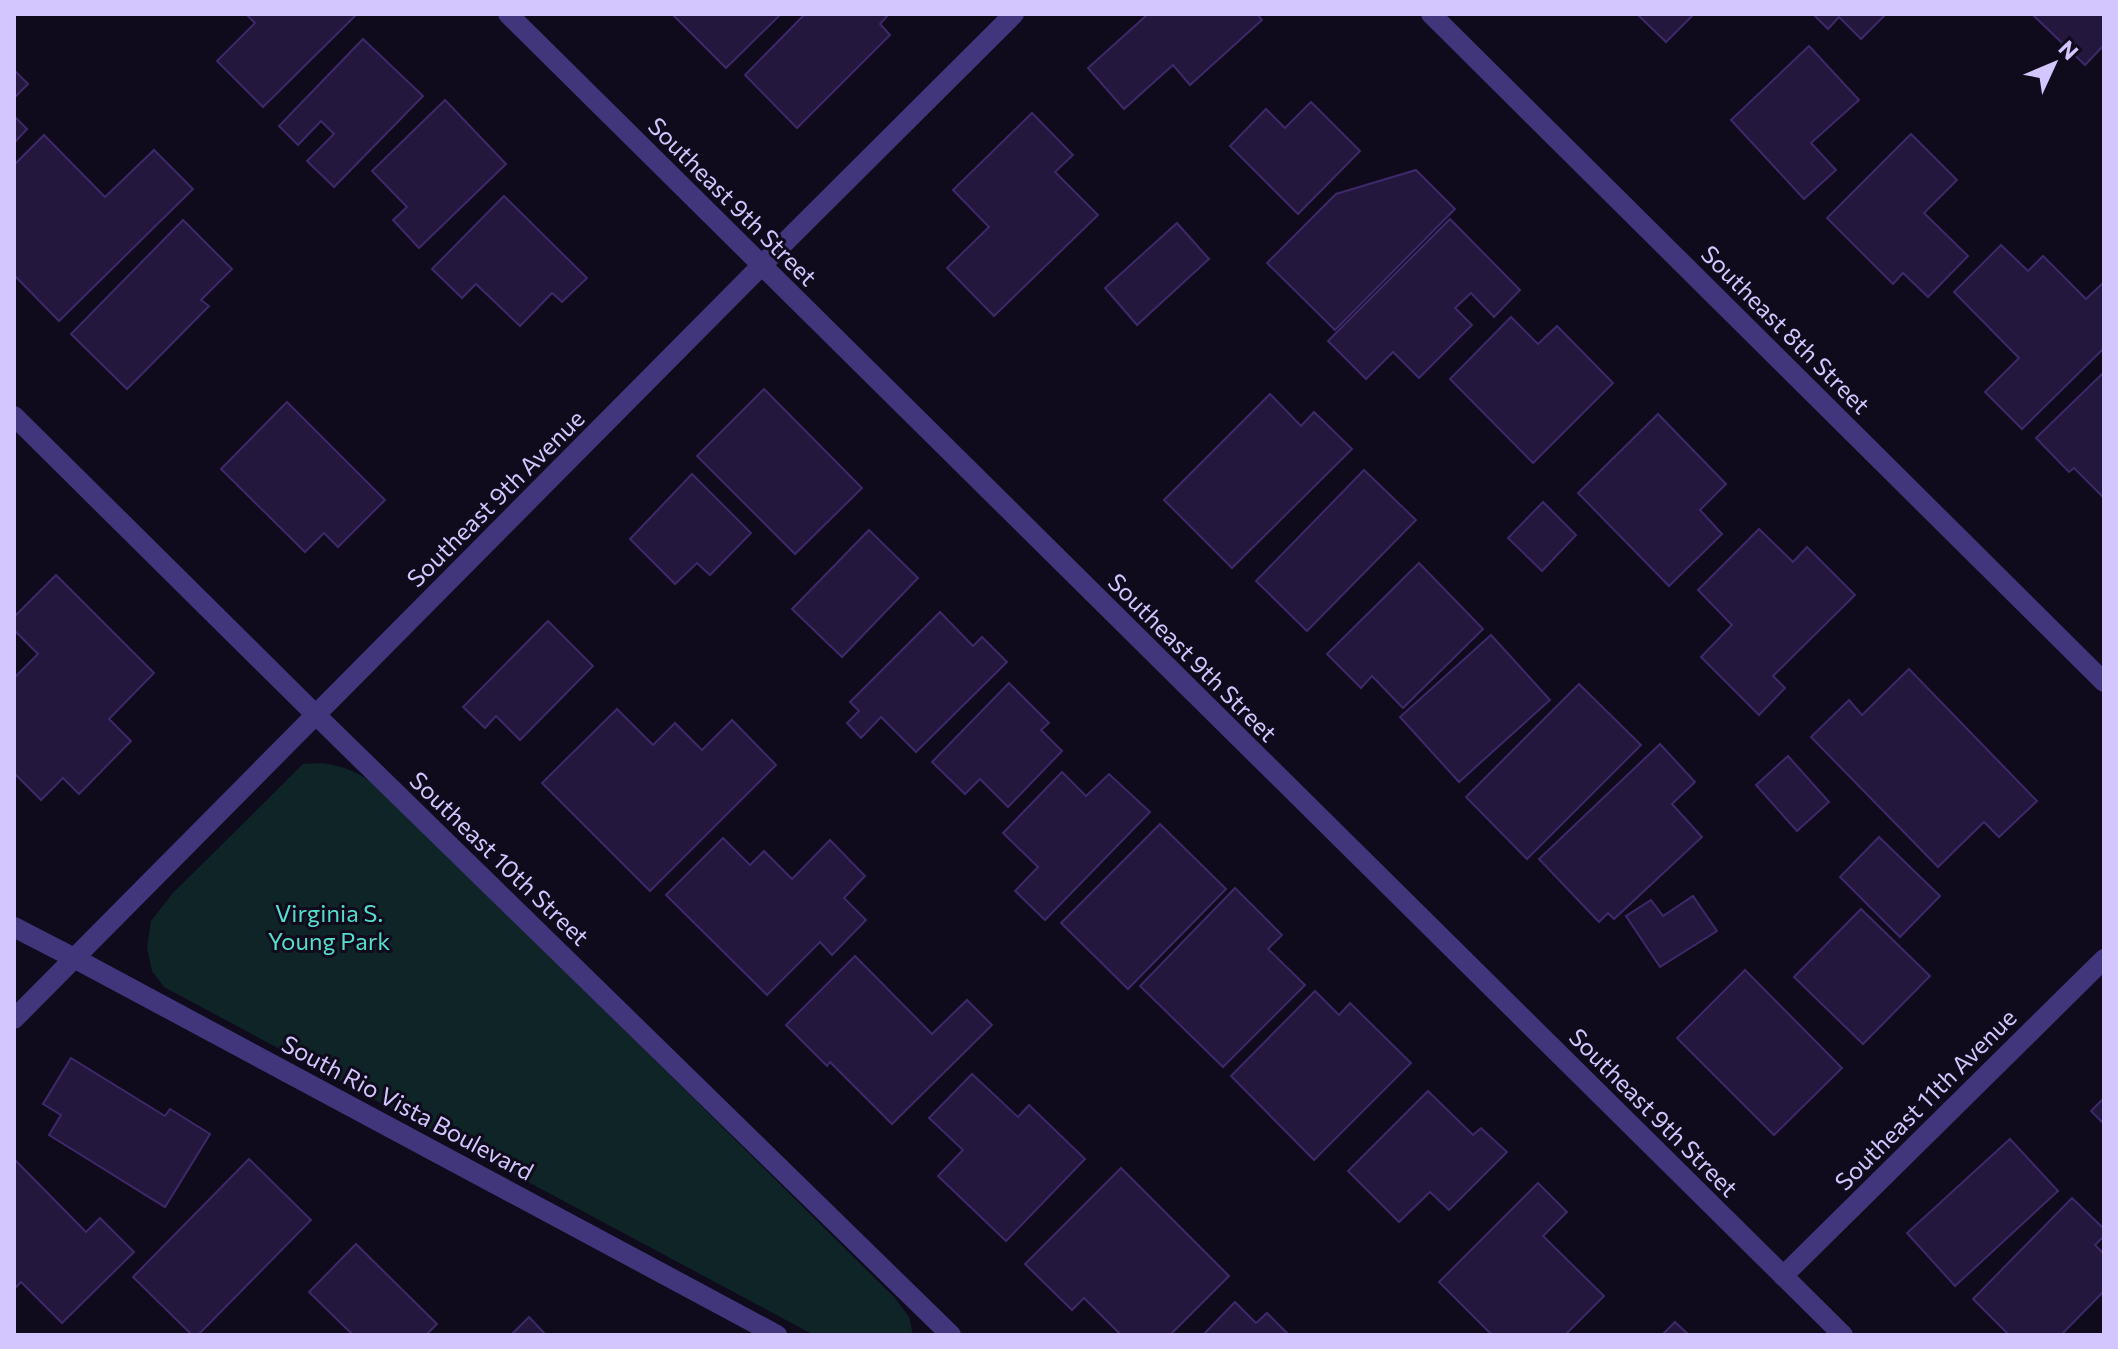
<svg xmlns="http://www.w3.org/2000/svg" width="2118" height="1349" viewBox="0 0 2118 1349" font-family="Commissioner,sans-serif">
	<style>
		.green { fill: #0e2426 }
		.building { fill: #23173d; stroke: #3d2969; stroke-width: 2 }
		.lines { fill: none; stroke-linecap: round; stroke-linejoin: round }
		.minor { stroke: #41367b; stroke-width: 20 }
		.labels { text-anchor: middle; dominant-baseline: central; stroke-width: 6; stroke-linejoin: round; paint-order: stroke }
		.street-label { font-size: 24px; fill: #d3c6ff; stroke: #100b1c }
		.park-label { font-size: 24px; fill: #53decc; stroke: #100b1c }
	</style>
	<rect width="100%" height="100%" fill="#100b1c"/>
	<path class="green" d="M 319,763 C 348,766 362,774 384,792 L 895,1298 L 909,1317 L 913,1335 L 814,1335 L 164,987 L 152,971 L 147,948 L 151,921 L 172,894 L 303,764 Z"/>
	<g class="building">
		<path d="M 246,14 L 353,14 L 355,16 L 263,107 L 217,61 L 255,23 Z"/>
		<path d="M 672,14 L 781,14 L 726,68 Z"/>
		<path d="M 805,14 L 889,14 L 880,24 L 890,35 L 797,128 L 745,75 Z"/>
		<path d="M 1148,14 L 1257,14 L 1262,20 L 1190,85 L 1173,65 L 1124,109 L 1088,68 Z"/>
		<path d="M 1637,14 L 1694,14 L 1666,42 Z"/>
		<path d="M 1813,14 L 1886,14 L 1861,39 L 1839,17 L 1828,29 Z"/>
		<path d="M 2032,14 L 2104,14 L 2104,45 L 2085,65 Z"/>
		<path d="M 363,39 L 423,96 L 334,187 L 307,161 L 334,134 L 321,121 L 298,145 L 279,126 Z"/>
		<path d="M 1809,46 L 1859,100 L 1811,143 L 1836,170 L 1804,199 L 1731,120 Z"/>
		<path d="M 14,70 L 28,84 L 14,98 Z"/>
		<path d="M 445,100 L 506,164 L 419,248 L 393,220 L 407,207 L 372,171 Z"/>
		<path d="M 1311,102 L 1360,151 L 1298,214 L 1230,146 L 1266,109 L 1285,128 Z"/>
		<path d="M 1032,113 L 1073,155 L 1055,172 L 1098,215 L 994,316 L 947,268 L 989,227 L 953,190 Z"/>
		<path d="M 14,116 L 27,129 L 14,143 Z"/>
		<path d="M 1911,134 L 1957,180 L 1924,213 L 1968,256 L 1928,297 L 1903,273 L 1893,284 L 1827,218 Z"/>
		<path d="M 44,135 L 105,197 L 154,150 L 193,189 L 59,321 L 14,275 L 14,165 Z"/>
		<path d="M 1416,170 L 1455,209 L 1335,330 L 1267,263 L 1336,194 Z"/>
		<path d="M 504,196 L 587,278 L 562,302 L 552,293 L 520,326 L 476,284 L 462,298 L 432,269 Z"/>
		<path d="M 1450,219 L 1520,290 L 1494,317 L 1471,293 L 1455,308 L 1472,325 L 1419,378 L 1393,352 L 1366,379 L 1328,341 Z"/>
		<path d="M 183,220 L 232,269 L 201,300 L 209,306 L 127,389 L 71,334 Z"/>
		<path d="M 1177,223 L 1209,259 L 1137,325 L 1105,288 Z"/>
		<path d="M 2001,245 L 2028,271 L 2043,256 L 2086,299 L 2104,282 L 2104,348 L 2022,429 L 1985,392 L 2019,358 L 1954,292 Z"/>
		<path d="M 1511,317 L 1538,344 L 1557,326 L 1613,383 L 1533,463 L 1450,379 Z"/>
		<path d="M 2104,372 L 2104,498 L 2074,468 L 2069,472 L 2036,438 Z"/>
		<path d="M 764,389 L 862,488 L 795,554 L 697,456 Z"/>
		<path d="M 1270,394 L 1301,426 L 1314,412 L 1352,449 L 1232,568 L 1164,500 Z"/>
		<path d="M 287,402 L 385,500 L 338,547 L 324,533 L 305,552 L 221,469 Z"/>
		<path d="M 1658,414 L 1726,484 L 1700,510 L 1722,534 L 1669,586 L 1578,493 Z"/>
		<path d="M 1364,470 L 1416,520 L 1307,631 L 1256,581 Z"/>
		<path d="M 692,474 L 751,533 L 710,575 L 697,563 L 675,584 L 630,539 Z"/>
		<path d="M 1543,502 L 1576,535 L 1542,571 L 1508,538 Z"/>
		<path d="M 1759,529 L 1793,562 L 1807,547 L 1855,595 L 1773,676 L 1785,688 L 1759,715 L 1701,657 L 1732,625 L 1698,590 Z"/>
		<path d="M 869,530 L 918,578 L 842,657 L 792,609 Z"/>
		<path d="M 1419,563 L 1483,629 L 1403,708 L 1372,676 L 1361,688 L 1327,654 Z"/>
		<path d="M 56,575 L 154,673 L 109,719 L 131,741 L 79,794 L 63,778 L 41,800 L 14,773 L 14,678 L 38,654 L 14,630 L 14,617 Z"/>
		<path d="M 940,612 L 973,646 L 982,637 L 1007,662 L 916,752 L 881,717 L 861,738 L 847,723 L 859,711 L 850,702 Z"/>
		<path d="M 548,621 L 593,666 L 520,740 L 496,716 L 485,728 L 463,707 Z"/>
		<path d="M 1491,635 L 1550,700 L 1459,782 L 1400,717 Z"/>
		<path d="M 1909,669 L 2037,801 L 1999,837 L 1984,822 L 1938,867 L 1811,737 L 1849,700 L 1862,715 Z"/>
		<path d="M 1009,683 L 1049,723 L 1041,730 L 1062,751 L 1008,807 L 980,779 L 965,794 L 932,762 Z"/>
		<path d="M 1579,684 L 1641,745 L 1527,859 L 1466,797 Z"/>
		<path d="M 617,709 L 653,745 L 675,723 L 702,750 L 732,720 L 776,765 L 650,891 L 542,783 Z"/>
		<path d="M 1660,744 L 1695,782 L 1672,804 L 1702,837 L 1614,919 L 1608,913 L 1599,922 L 1539,859 Z"/>
		<path d="M 1788,756 L 1829,802 L 1797,831 L 1756,785 Z"/>
		<path d="M 1062,772 L 1086,796 L 1109,774 L 1150,812 L 1045,920 L 1015,891 L 1038,867 L 1003,833 Z"/>
		<path d="M 1160,824 L 1226,889 L 1128,989 L 1061,923 Z"/>
		<path d="M 1879,837 L 1940,896 L 1900,937 L 1840,877 Z"/>
		<path d="M 723,838 L 750,865 L 764,851 L 792,879 L 830,840 L 865,876 L 844,898 L 866,920 L 832,955 L 820,942 L 767,995 L 666,895 Z"/>
		<path d="M 1235,888 L 1282,935 L 1268,949 L 1305,985 L 1223,1067 L 1140,986 Z"/>
		<path d="M 1693,896 L 1717,931 L 1660,967 L 1626,916 L 1651,900 L 1663,916 Z"/>
		<path d="M 1861,909 L 1930,976 L 1863,1044 L 1794,977 Z"/>
		<path d="M 855,956 L 932,1034 L 967,1000 L 992,1025 L 892,1124 L 830,1062 L 827,1066 L 786,1025 Z"/>
		<path d="M 1745,970 L 1842,1068 L 1774,1135 L 1677,1038 Z"/>
		<path d="M 1315,991 L 1339,1015 L 1350,1003 L 1411,1063 L 1314,1160 L 1231,1076 Z"/>
		<path d="M 71,1058 L 165,1116 L 170,1109 L 210,1134 L 165,1207 L 49,1135 L 61,1115 L 43,1104 Z"/>
		<path d="M 972,1074 L 1018,1117 L 1029,1105 L 1085,1159 L 1006,1241 L 938,1176 L 963,1150 L 929,1118 Z"/>
		<path d="M 1428,1091 L 1473,1135 L 1481,1128 L 1507,1152 L 1449,1210 L 1430,1192 L 1399,1222 L 1348,1171 Z"/>
		<path d="M 2104,1098 L 2104,1124 L 2091,1111 Z"/>
		<path d="M 2010,1139 L 2058,1191 L 1955,1286 L 1907,1233 Z"/>
		<path d="M 249,1159 L 311,1220 L 198,1335 L 192,1335 L 133,1277 Z"/>
		<path d="M 15,1160 L 86,1232 L 100,1218 L 134,1252 L 62,1323 L 21,1282 L 14,1289 Z"/>
		<path d="M 1121,1168 L 1229,1276 L 1170,1335 L 1121,1335 L 1084,1298 L 1072,1310 L 1025,1264 Z"/>
		<path d="M 1538,1183 L 1567,1212 L 1543,1236 L 1604,1296 L 1565,1335 L 1492,1335 L 1439,1282 Z"/>
		<path d="M 2072,1198 L 2104,1229 L 2104,1236 L 2095,1245 L 2104,1254 L 2104,1291 L 2061,1335 L 2009,1335 L 1973,1299 Z"/>
		<path d="M 356,1244 L 437,1324 L 426,1335 L 353,1335 L 309,1292 Z"/>
		<path d="M 1235,1302 L 1256,1323 L 1267,1313 L 1289,1335 L 1203,1335 Z"/>
		<path d="M 529,1317 L 546,1335 L 511,1335 Z"/>
		<path d="M 1675,1322 L 1689,1335 L 1662,1335 Z"/>
	</g>
	<g class="lines">
		<g class="minor">
			<path d="M 508,14 L 1843,1335"/>
			<path d="M 1431,14 L 2104,682"/>
			<path d="M 14,416 L 316,715 L 951,1335"/>
			<path d="M 14,927 L 74,958 L 777,1335"/>
			<path d="M 14,1019 L 761,266 L 1014,14"/>
			<path d="M 1783,1276 L 2104,959"/>
		</g>
	</g>
	<g class="labels">
		<g class="street-label">
			<text transform="translate(733 201) rotate(45)">Southeast 9th Street</text>
			<text transform="translate(1786 329) rotate(45)">Southeast 8th Street</text>
			<text transform="translate(495 498) rotate(-45)">Southeast 9th Avenue</text>
			<text transform="translate(1193 657) rotate(45)">Southeast 9th Street</text>
			<text transform="translate(500 858) rotate(44)">Southeast 10th Street</text>
			<text transform="translate(1925 1099) rotate(-45)">Southeast 11th Avenue</text>
			<text transform="translate(408 1107) rotate(28)">South Rio Vista Boulevard</text>
			<text transform="translate(1654 1112) rotate(45)">Southeast 9th Street</text>
		</g>
		<g class="park-label">
			<text x="329" y="912">Virginia S.<tspan x="329" dy="28">Young Park</tspan></text>
		</g>
	</g>
	<rect width="2118" height="1349" fill="none" stroke="#d3c6ff" stroke-width="32"/>
	<g transform="translate(2054 64) rotate(46)" stroke="#100b1c" stroke-width="6" paint-order="stroke">
	<path d="M0-6L14 30L0 20L-14 30Z" fill="#d3c6ff"/>
	<text y="-12" font-size="22" font-weight="bold" text-anchor="middle" fill="#d3c6ff">N</text>
	</g>
</svg>
